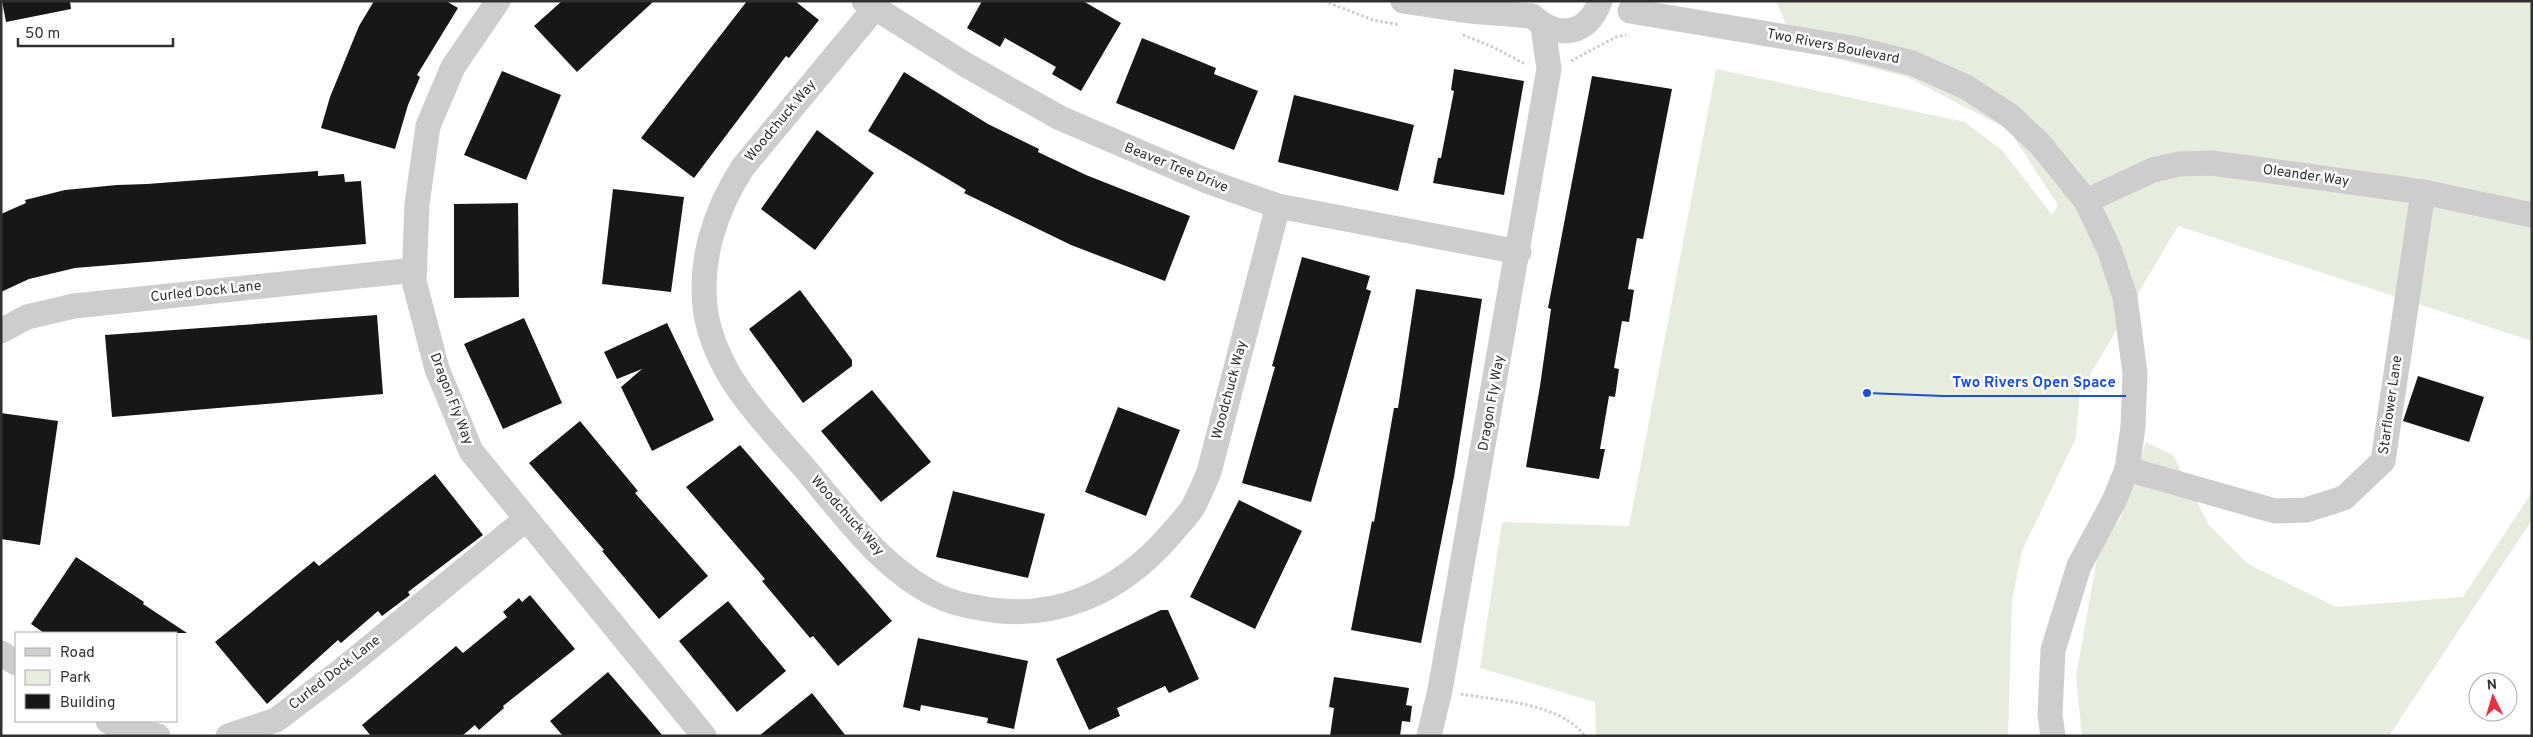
<svg xmlns="http://www.w3.org/2000/svg" width="2533" height="737" viewBox="0 0 2533 737" font-family="Overpass,sans-serif">
	<style>
		.green { fill: #e6edde }
		.building { fill: #171717 }
		.lines { fill: none; stroke-linecap: round; stroke-linejoin: round }
		.path { stroke: #cdcdcd; stroke-width: 3; stroke-dasharray: 2.5 2.5; stroke-linecap: butt }
		.street { stroke: #cdcdcd; stroke-width: 25 }
		.labels { text-anchor: middle; dominant-baseline: central; stroke-width: 5; stroke-linejoin: round; paint-order: stroke }
		.street-label { font-size: 14px; fill: #303030; stroke: #fff }
		.leader { fill: none; stroke: #1d4ed8; stroke-width: 2 }
		.callout-dot { fill: #1d4ed8; stroke: #fff; stroke-width: 2 }
		.callout-label { font-size: 15px; text-anchor: middle; font-weight: bold; fill: #1d4ed8; stroke: #fff; stroke-width: 5; stroke-linejoin: round; paint-order: stroke }
	</style>
	<rect width="100%" height="100%" fill="#fff"/>
	<g class="green">
		<path d="M 1776,1 L 2532,1 L 2532,341 L 2178,226 L 2080,392 L 2076,438 L 2022,551 L 2012,601 L 2008,736 L 1596,736 L 1595,702 L 1480,668 L 1502,522 L 1629,526 L 1716,69 L 1965,122 L 2002,150 L 2052,215 L 2058,205 L 2009,130 L 1907,77 L 1796,48 Z"/>
		<path d="M 2146,442 L 2173,455 L 2209,525 L 2248,564 L 2336,607 L 2463,597 L 2532,492 L 2532,520 L 2389,736 L 2082,736 L 2076,676 L 2098,553 L 2121,517 Z"/>
	</g>
	<g class="building">
		<path d="M 2,1 L 70,1 L 71,9 L 6,22 Z"/>
		<path d="M 374,1 L 446,1 L 458,8 L 417,75 L 420,77 L 408,105 L 395,149 L 321,128 L 330,97 L 359,26 Z"/>
		<path d="M 562,1 L 654,1 L 577,72 L 534,26 Z"/>
		<path d="M 747,1 L 795,1 L 819,20 L 789,58 L 786,56 L 694,178 L 641,138 Z"/>
		<path d="M 982,1 L 1083,1 L 1121,23 L 1081,91 L 1052,74 L 1056,67 L 1005,38 L 1000,47 L 967,28 Z"/>
		<path d="M 1142,38 L 1216,68 L 1214,74 L 1258,91 L 1234,150 L 1116,103 Z"/>
		<path d="M 1454,69 L 1524,81 L 1504,195 L 1433,183 L 1438,158 L 1441,158 L 1454,91 L 1451,90 Z"/>
		<path d="M 502,71 L 561,95 L 526,180 L 464,155 Z"/>
		<path d="M 904,72 L 988,124 L 1039,149 L 1038,152 L 1086,175 L 1190,216 L 1165,281 L 1071,245 L 964,193 L 966,190 L 868,131 Z"/>
		<path d="M 1592,76 L 1672,89 L 1643,239 L 1637,238 L 1628,289 L 1634,290 L 1629,322 L 1622,321 L 1614,368 L 1619,369 L 1615,397 L 1609,396 L 1600,449 L 1605,449 L 1599,479 L 1526,467 L 1540,386 L 1551,309 L 1548,308 Z"/>
		<path d="M 1294,95 L 1414,125 L 1398,191 L 1278,162 Z"/>
		<path d="M 817,130 L 874,173 L 815,250 L 761,209 Z"/>
		<path d="M 318,171 L 318,176 L 344,174 L 345,182 L 361,181 L 366,244 L 75,268 L 29,279 L 1,292 L 1,214 L 26,203 L 25,200 L 65,190 L 117,185 L 147,184 Z"/>
		<path d="M 613,189 L 684,197 L 671,292 L 602,284 Z"/>
		<path d="M 518,203 L 519,297 L 454,298 L 454,204 Z"/>
		<path d="M 1302,257 L 1370,276 L 1366,289 L 1371,291 L 1311,502 L 1242,483 L 1275,367 L 1272,366 Z"/>
		<path d="M 1416,289 L 1482,299 L 1454,477 L 1421,643 L 1351,630 L 1372,521 L 1374,522 L 1394,408 L 1398,408 Z"/>
		<path d="M 800,290 L 852,360 L 852,366 L 803,403 L 749,329 Z"/>
		<path d="M 377,315 L 383,394 L 112,417 L 105,335 Z"/>
		<path d="M 524,318 L 562,403 L 503,429 L 464,344 Z"/>
		<path d="M 667,323 L 714,420 L 652,451 L 621,387 L 642,369 L 617,379 L 604,352 Z"/>
		<path d="M 2418,376 L 2484,397 L 2469,442 L 2403,421 Z"/>
		<path d="M 872,390 L 931,462 L 881,502 L 821,431 Z"/>
		<path d="M 1118,407 L 1180,430 L 1146,516 L 1085,492 Z"/>
		<path d="M 1,413 L 58,421 L 40,545 L 1,539 Z"/>
		<path d="M 580,421 L 638,491 L 635,493 L 708,576 L 659,619 L 602,551 L 604,550 L 529,463 Z"/>
		<path d="M 740,445 L 892,621 L 838,666 L 813,636 L 810,638 L 762,581 L 765,579 L 686,487 Z"/>
		<path d="M 435,474 L 483,535 L 408,592 L 410,595 L 382,616 L 378,611 L 341,643 L 338,640 L 267,704 L 215,642 L 314,561 L 319,566 Z"/>
		<path d="M 953,491 L 1045,514 L 1028,578 L 936,557 Z"/>
		<path d="M 1239,500 L 1302,531 L 1255,629 L 1190,597 Z"/>
		<path d="M 76,557 L 144,602 L 143,604 L 187,633 L 44,633 L 31,624 Z"/>
		<path d="M 530,595 L 575,649 L 503,706 L 504,708 L 479,730 L 475,725 L 462,736 L 371,736 L 362,725 L 456,646 L 463,653 L 507,617 L 503,612 L 519,598 L 522,602 Z"/>
		<path d="M 728,601 L 786,671 L 737,712 L 679,641 Z"/>
		<path d="M 1161,610 L 1168,610 L 1199,679 L 1169,693 L 1165,686 L 1117,708 L 1120,716 L 1089,730 L 1056,659 Z"/>
		<path d="M 918,638 L 1028,661 L 1014,729 L 987,723 L 988,718 L 921,705 L 920,711 L 903,707 Z"/>
		<path d="M 608,672 L 663,736 L 563,736 L 550,721 Z"/>
		<path d="M 1334,677 L 1409,688 L 1406,705 L 1412,706 L 1410,722 L 1402,721 L 1400,736 L 1330,736 L 1334,708 L 1329,707 Z"/>
		<path d="M 812,693 L 846,736 L 759,736 Z"/>
	</g>
	<g class="lines">
		<g class="path">
			<path d="M 1324,1 L 1373,20 L 1400,25"/>
			<path d="M 1463,35 L 1493,47 L 1525,64"/>
			<path d="M 1571,61 L 1616,37 L 1626,35"/>
			<path d="M 1461,694 C 1500,701 1560,703 1585,736"/>
		</g>
		<g class="street">
			<path d="M 498,1 L 453,67 L 428,126 L 417,204 L 414,281 L 437,369 L 471,451 L 704,736"/>
			<path d="M 864,1 L 966,65 L 1060,118 L 1207,181 L 1278,206 L 1519,252"/>
			<path d="M 1403,1 L 1469,11 L 1532,16"/>
			<path d="M 874,9 L 743,167 C 715,210 698,262 706,314 C 717,376 762,420 802,465 C 842,512 881,569 938,596 C 950,602 963,605 975,607 C 1053,624 1120,593 1171,534 C 1178,525 1187,517 1193,507 C 1199,496 1204,484 1209,472 L 1278,206"/>
			<path d="M 1630,11 L 1852,48 L 1912,63 L 1966,87 L 2009,115 L 2040,144 L 2086,201 L 2109,249 L 2125,297 L 2135,373 L 2133,427 L 2127,469 L 2114,501 L 2079,566 L 2053,650 L 2050,715 L 2053,736"/>
			<path d="M 1532,16 C 1558,40 1588,35 1600,1"/>
			<path d="M 2086,201 L 2153,170 L 2179,164 L 2212,163 L 2423,192 L 2532,215"/>
			<path d="M 1,331 L 27,317 L 74,306 L 415,270"/>
			<path d="M 2127,469 L 2275,511 L 2306,510 L 2344,498 L 2383,461 L 2423,192"/>
			<path d="M 1,653 L 16,663"/>
			<path d="M 108,721 L 119,728 L 158,736"/>
			<path d="M 228,736 L 276,720 L 341,671 L 526,519"/>
			<path d="M 1429,736 L 1440,690 L 1549,69 L 1543,27"/>
		</g>
	</g>
	<g class="labels">
		<g class="street-label">
			<text transform="translate(1833 47) rotate(11)">Two Rivers Boulevard</text>
			<text transform="translate(781 121) rotate(-50)">Woodchuck Way</text>
			<text transform="translate(1176 168) rotate(22)">Beaver Tree Drive</text>
			<text transform="translate(2306 176) rotate(8)">Oleander Way</text>
			<text transform="translate(206 292) rotate(-6)">Curled Dock Lane</text>
			<text transform="translate(1230 390) rotate(-75)">Woodchuck Way</text>
			<text transform="translate(451 399) rotate(69)">Dragon Fly Way</text>
			<text transform="translate(1492 403) rotate(-80)">Dragon Fly Way</text>
			<text transform="translate(2391 405) rotate(-82)">Starflower Lane</text>
			<text transform="translate(847 516) rotate(48)">Woodchuck Way</text>
			<text transform="translate(335 673) rotate(-38)">Curled Dock Lane</text>
		</g>
	</g>
	<path class="leader" d="M1867 393L1943 396H2126"/>
	<circle class="callout-dot" cx="1867" cy="393" r="5"/>
	<g class="callout-label">
		<text x="2034" y="387">Two Rivers Open Space</text>
	</g>
	<rect width="2533" height="737" fill="none" stroke="#303030" stroke-width="5"/>
	<rect x="15" y="632" width="162" height="90" fill="#ffffff" stroke="#acacac"/>
	<rect x="25" y="648" width="25" height="8" fill="#cdcdcd" stroke="#acacac"/>
	<text x="60" y="657" font-size="15" fill="#303030">Road</text>
	<rect x="25" y="670" width="25" height="15" fill="#e6edde" stroke="#acacac"/>
	<text x="60" y="682" font-size="15" fill="#303030">Park</text>
	<rect x="25" y="694" width="25" height="15" fill="#171717" stroke="#acacac"/>
	<text x="60" y="707" font-size="15" fill="#303030">Building</text>
	<g transform="translate(2493 697) rotate(355)"><circle r="24" fill="#ffffff" stroke="#acacac"/>
	<path d="M0-4L9 19L0 12L-9 19Z" fill="#e63343"/>
	<text y="-8" font-size="14" font-weight="bold" text-anchor="middle" fill="#303030">N</text>
	</g>
	<path d="M18 38v8h155v-8" fill="none" stroke="#303030" stroke-width="2.5"/>
	<text x="25" y="38" font-size="15" fill="#303030" stroke="#ffffff" stroke-width="4" paint-order="stroke">50 m</text>
</svg>
